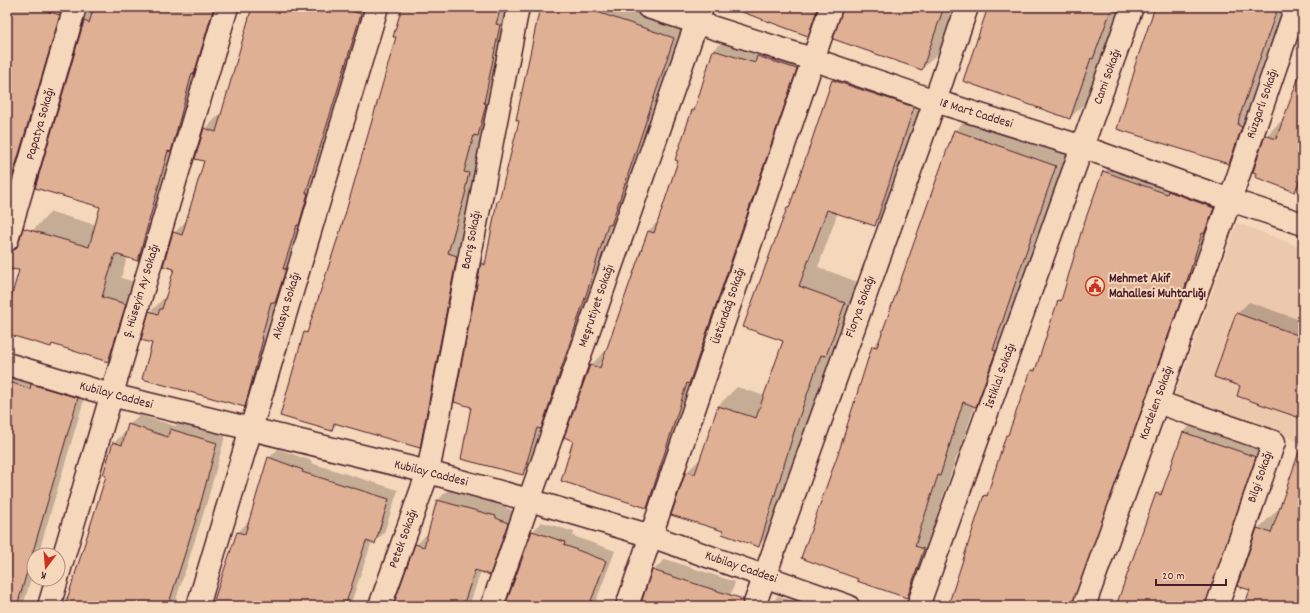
<svg xmlns="http://www.w3.org/2000/svg" width="1310" height="613" viewBox="0 0 1310 613" font-family="Dekko,sans-serif">
	<style>
		.built { fill: #ecc8ad }
		.shadow { fill: #0003 }
		.building { fill: #e0b095; stroke: #4a1f2b }
		.lines { fill: none; stroke-linecap: round; stroke-linejoin: round }
		.minor-casing { stroke: #4a1f2b; stroke-width: 25 }
		.minor { stroke: #f5d7bb; stroke-width: 22 }
		.labels { text-anchor: middle; dominant-baseline: central; stroke-width: 4; stroke-linejoin: round; paint-order: stroke }
		.street-label { font-size: 13px; fill: #4a1f2b; stroke: #f5d7bb }
		.poi-label { font-size: 13px; font-weight: bold; fill: #4a1f2b; stroke: #f5d7bb; text-anchor: start }
	</style>
	<rect width="100%" height="100%" fill="#f5d7bb"/>
	<filter id="ink" filterUnits="userSpaceOnUse"><feTurbulence type="fractalNoise" baseFrequency=".025" numOctaves="2"/><feDisplacementMap in="SourceGraphic" scale="8" xChannelSelector="R" yChannelSelector="G"/><feConvolveMatrix kernelMatrix="1 2 1 2 8 2 1 2 1" color-interpolation-filters="sRGB"/></filter>
	<g filter="url(#ink)">
		<path class="built" d="M 1237,223 L 1303,248 L 1303,443 L 1174,398 Z"/>
		<g class="shadow">
			<path d="M 7,7 L 75,7 L 7,234 Z"/>
			<path d="M 88,7 L 227,7 L 157,241 L 138,260 L 127,257 L 121,278 L 144,285 L 127,342 L 108,361 L 53,344 L 50,346 L 7,333 L 7,316 L 32,231 L 51,212 L 96,225 L 102,206 L 39,178 Z"/>
			<path d="M 244,7 L 376,7 L 263,387 L 244,405 L 153,343 L 150,312 L 167,295 L 175,269 L 174,233 L 188,219 L 205,161 L 205,129 L 223,111 L 253,10 Z"/>
			<path d="M 402,7 L 518,7 L 439,428 L 420,446 L 338,423 L 331,430 L 305,333 L 309,329 L 355,185 L 397,36 Z"/>
			<path d="M 541,7 L 655,7 L 692,19 L 541,455 L 522,474 L 472,406 L 482,264 L 488,258 L 498,201 L 501,199 L 520,120 Z"/>
			<path d="M 729,7 L 830,7 L 827,16 L 808,35 Z"/>
			<path d="M 844,7 L 956,7 L 941,50 L 922,69 Z"/>
			<path d="M 989,7 L 1123,7 L 1089,99 L 1070,118 Z"/>
			<path d="M 1159,7 L 1290,7 L 1248,144 L 1229,163 Z"/>
			<path d="M 733,31 L 815,50 L 666,488 L 647,507 L 575,440 L 591,365 L 608,348 L 648,231 L 659,221 L 693,111 L 696,108 L 714,50 Z"/>
			<path d="M 852,62 L 932,88 L 893,206 L 874,225 L 838,212 L 818,267 L 863,284 L 777,527 L 758,546 L 724,531 L 687,472 L 702,457 L 718,406 L 737,387 L 765,396 L 784,340 L 787,208 L 791,205 L 833,81 Z"/>
			<path d="M 1303,72 L 1303,189 L 1298,188 L 1295,190 L 1266,136 L 1286,116 Z"/>
			<path d="M 973,112 L 1075,148 L 995,387 L 975,405 L 958,456 L 956,458 L 933,527 L 942,530 L 926,578 L 907,597 L 841,448 L 873,346 L 881,338 L 955,131 Z"/>
			<path d="M 1123,153 L 1185,175 L 1188,173 L 1232,189 L 1083,606 L 949,606 L 985,496 L 990,491 L 1007,435 L 1011,432 L 1032,370 L 1039,363 L 1059,301 L 1063,297 L 1104,172 Z"/>
			<path d="M 1249,302 L 1303,321 L 1303,418 L 1241,386 L 1237,314 Z"/>
			<path d="M 7,369 L 87,389 L 38,555 L 34,555 L 34,568 L 23,606 L 7,606 Z"/>
			<path d="M 1203,413 L 1274,438 L 1219,606 L 1118,606 L 1157,494 L 1166,485 L 1184,432 Z"/>
			<path d="M 139,415 L 175,426 L 181,420 L 226,433 L 207,502 L 174,606 L 62,606 L 66,597 L 71,592 L 107,475 L 114,443 L 124,433 L 127,434 L 129,425 Z"/>
			<path d="M 278,449 L 312,461 L 311,463 L 398,490 L 384,533 L 374,542 L 372,541 L 350,606 L 213,606 L 238,532 L 247,523 L 249,524 L 269,458 Z"/>
			<path d="M 1303,459 L 1303,606 L 1245,606 L 1251,589 L 1258,529 L 1277,510 L 1280,511 Z"/>
			<path d="M 449,489 L 506,505 L 506,508 L 518,512 L 500,563 L 489,574 L 481,571 L 469,606 L 394,606 L 416,545 L 427,534 L 429,534 L 438,500 Z"/>
			<path d="M 542,522 L 574,532 L 573,536 L 615,551 L 594,606 L 505,606 L 533,531 Z"/>
			<path d="M 665,559 L 735,582 L 727,606 L 641,606 L 653,571 Z"/>
			<path d="M 778,596 L 808,606 L 768,606 Z"/>
		</g>
		<g class="building">
			<path d="M 9,7 L 33,7 L 60,15 L 11,181 L 7,180 L 7,15 Z"/>
			<path d="M 94,7 L 214,7 L 194,74 L 192,73 L 171,152 L 168,151 L 138,261 L 115,254 L 102,297 L 126,304 L 108,362 L 52,344 L 51,347 L 7,334 L 7,312 L 19,270 L 7,269 L 7,252 L 16,249 L 23,228 L 89,247 L 100,207 L 35,188 L 84,21 L 89,23 Z"/>
			<path d="M 252,7 L 338,7 L 361,14 L 306,193 L 308,193 L 299,225 L 297,225 L 283,269 L 286,269 L 275,303 L 271,302 L 261,339 L 263,339 L 245,407 L 142,379 L 152,343 L 141,340 L 149,311 L 158,314 L 160,309 L 162,309 L 174,269 L 163,266 L 173,232 L 182,235 L 204,161 L 195,159 L 204,128 L 216,132 Z"/>
			<path d="M 402,7 L 501,7 L 496,24 L 500,25 L 484,103 L 486,104 L 478,136 L 474,135 L 464,172 L 469,173 L 465,190 L 466,191 L 448,253 L 457,256 L 420,448 L 334,423 L 332,431 L 280,416 L 304,332 L 307,333 L 342,225 L 396,37 L 393,37 Z"/>
			<path d="M 540,7 L 582,7 L 674,38 L 611,225 L 608,224 L 586,295 L 541,429 L 537,428 L 523,475 L 461,459 L 471,407 L 454,402 L 481,263 L 485,265 L 497,201 L 499,201 L 519,121 L 516,120 Z"/>
			<path d="M 734,7 L 818,7 L 808,36 L 734,9 Z"/>
			<path d="M 843,7 L 944,7 L 922,70 L 833,39 Z"/>
			<path d="M 988,7 L 1112,7 L 1093,59 L 1091,58 L 1070,119 L 963,81 Z"/>
			<path d="M 1155,7 L 1278,7 L 1239,118 L 1238,125 L 1242,127 L 1229,164 L 1117,129 L 1135,69 L 1134,68 Z"/>
			<path d="M 713,50 L 755,63 L 757,56 L 797,69 L 689,384 L 687,383 L 647,508 L 561,481 L 573,441 L 564,437 L 590,365 L 600,368 L 648,231 L 654,233 L 678,161 L 675,160 L 692,110 L 694,111 Z"/>
			<path d="M 1301,71 L 1303,71 L 1303,171 L 1295,192 L 1255,177 L 1256,173 L 1253,172 L 1265,135 L 1276,139 Z"/>
			<path d="M 832,80 L 914,107 L 875,226 L 827,210 L 799,286 L 845,303 L 826,356 L 821,355 L 795,429 L 759,547 L 722,534 L 723,531 L 671,515 L 686,471 L 695,474 L 718,406 L 756,418 L 783,341 L 743,327 L 787,208 L 789,208 Z"/>
			<path d="M 954,130 L 1056,166 L 1015,284 L 993,350 L 996,351 L 976,407 L 963,402 L 940,476 L 938,475 L 915,546 L 924,549 L 907,598 L 857,581 L 858,579 L 801,558 L 840,448 L 872,346 L 877,347 Z"/>
			<path d="M 1103,171 L 1167,194 L 1168,191 L 1214,208 L 1204,234 L 1202,233 L 1181,300 L 1072,606 L 948,606 L 984,495 L 987,496 L 1006,435 L 1008,435 L 1031,370 L 1035,371 L 1058,300 L 1061,301 L 1083,226 Z"/>
			<path d="M 1236,313 L 1303,337 L 1303,419 L 1237,396 L 1240,386 L 1214,377 Z"/>
			<path d="M 7,381 L 30,389 L 31,384 L 78,398 L 17,606 L 7,606 Z"/>
			<path d="M 128,424 L 168,437 L 170,429 L 217,443 L 198,513 L 168,606 L 65,606 L 106,476 L 103,475 L 113,442 L 122,445 Z"/>
			<path d="M 1183,432 L 1256,457 L 1205,606 L 1116,606 L 1156,493 L 1161,495 Z"/>
			<path d="M 1300,449 L 1303,450 L 1303,606 L 1244,606 L 1250,590 L 1237,586 L 1257,528 L 1271,533 Z"/>
			<path d="M 268,457 L 303,470 L 302,472 L 389,499 L 375,544 L 366,541 L 345,606 L 275,606 L 261,601 L 259,606 L 212,606 L 237,532 L 245,534 Z"/>
			<path d="M 437,500 L 496,516 L 496,518 L 508,523 L 490,575 L 475,570 L 463,606 L 393,606 L 415,544 L 424,547 Z"/>
			<path d="M 532,531 L 565,542 L 564,545 L 606,561 L 589,606 L 505,606 Z"/>
			<path d="M 652,570 L 743,599 L 742,606 L 640,606 Z"/>
		</g>
		<g class="lines">
			<defs>
				<g id="minor">
					<path d="M 648,7 L 812,59 L 935,101 L 1083,147 L 1230,200 L 1303,224"/>
					<path d="M 7,240 L 75,7"/>
					<path d="M 7,364 L 111,395 L 428,472 L 529,500 L 651,536 L 848,606"/>
					<path d="M 1157,402 L 1274,442 L 1217,606"/>
					<path d="M 58,575 L 227,7"/>
					<path d="M 49,606 L 57,579"/>
					<path d="M 198,606 L 377,7"/>
					<path d="M 380,606 L 428,472 L 518,7"/>
					<path d="M 492,606 L 702,7"/>
					<path d="M 627,606 L 831,7"/>
					<path d="M 754,606 L 935,101 L 967,7"/>
					<path d="M 918,606 L 1132,7"/>
					<path d="M 1084,606 L 1230,200 L 1296,7"/>
				</g>
			</defs>
			<use href="#minor" class="minor-casing"/>
			<use href="#minor" class="minor"/>
		</g>
	</g>
	<defs>
		<symbol id="civic-ring" viewBox="-11 -11 22 22"><circle r="9.5" fill="#f5d7bb" stroke="#c8321e" stroke-width="1.5"/><path d="M-.6-6.5H3V-4.5H.6V-3L4-1V1h2V6H-6V1h2V-1L-.6-3ZM-1.2 2.5V6h2.4V2.5Z" fill="#c8321e"/></symbol>
	</defs>
	<g fill-rule="evenodd">
		<use href="#civic-ring" x="1084" y="275" width="22" height="22"/>
	</g>
	<g class="labels">
		<g class="street-label">
			<text transform="translate(1108 77) rotate(-70)">Cami Sokağı</text>
			<text transform="translate(1263 104) rotate(-71)">Rüzgarlı Sokağı</text>
			<text transform="translate(976 114) rotate(17)">18 Mart Caddesi</text>
			<text transform="translate(41 124) rotate(-74)">Papatya Sokağı</text>
			<text transform="translate(472 240) rotate(-79)">Barış Sokağı</text>
			<text transform="translate(142 291) rotate(-73)">Ş. Hüseyin Ay Sokağı</text>
			<text transform="translate(287 306) rotate(-73)">Akasya Sokağı</text>
			<text transform="translate(597 306) rotate(-71)">Meşrutiyet Sokağı</text>
			<text transform="translate(729 306) rotate(-71)">Üstündağ Sokağı</text>
			<text transform="translate(861 307) rotate(-70)">Florya Sokağı</text>
			<text transform="translate(1001 376) rotate(-70)">İstiklal Sokağı</text>
			<text transform="translate(116 396) rotate(15)">Kubilay Caddesi</text>
			<text transform="translate(1157 403) rotate(-70)">Kardelen Sokağı</text>
			<text transform="translate(431 474) rotate(14)">Kubilay Caddesi</text>
			<text transform="translate(1261 477) rotate(-71)">Bilgi Sokağı</text>
			<text transform="translate(404 539) rotate(-70)">Petek Sokağı</text>
			<text transform="translate(741 568) rotate(19)">Kubilay Caddesi</text>
		</g>
		<g class="poi-label">
			<text x="1109" y="279">Mehmet Akif<tspan x="1109" dy="15">Mahallesi Muhtarlığı</tspan></text>
		</g>
	</g>
	<rect width="1310" height="613" fill="none" stroke="#f5d7bb" stroke-width="24"/>
	<rect x="12" y="12" width="1286" height="589" fill="none" stroke="#4a1f2b" stroke-width="1.5" filter="url(#ink)"/>
	<g transform="translate(46 567) rotate(196)"><circle r="19" fill="#f5d7bb" stroke="#b18d81"/>
	<path d="M0-3L7 15L0 10L-7 15Z" fill="#c8321e"/>
	<text y="-6" font-size="11" font-weight="bold" text-anchor="middle" fill="#4a1f2b">K</text>
	</g>
	<path d="M1156 579v6h70v-6" fill="none" stroke="#4a1f2b" stroke-width="2"/>
	<text x="1162" y="579" font-size="12" fill="#4a1f2b" stroke="#f5d7bb" stroke-width="3" paint-order="stroke">20 m</text>
</svg>
